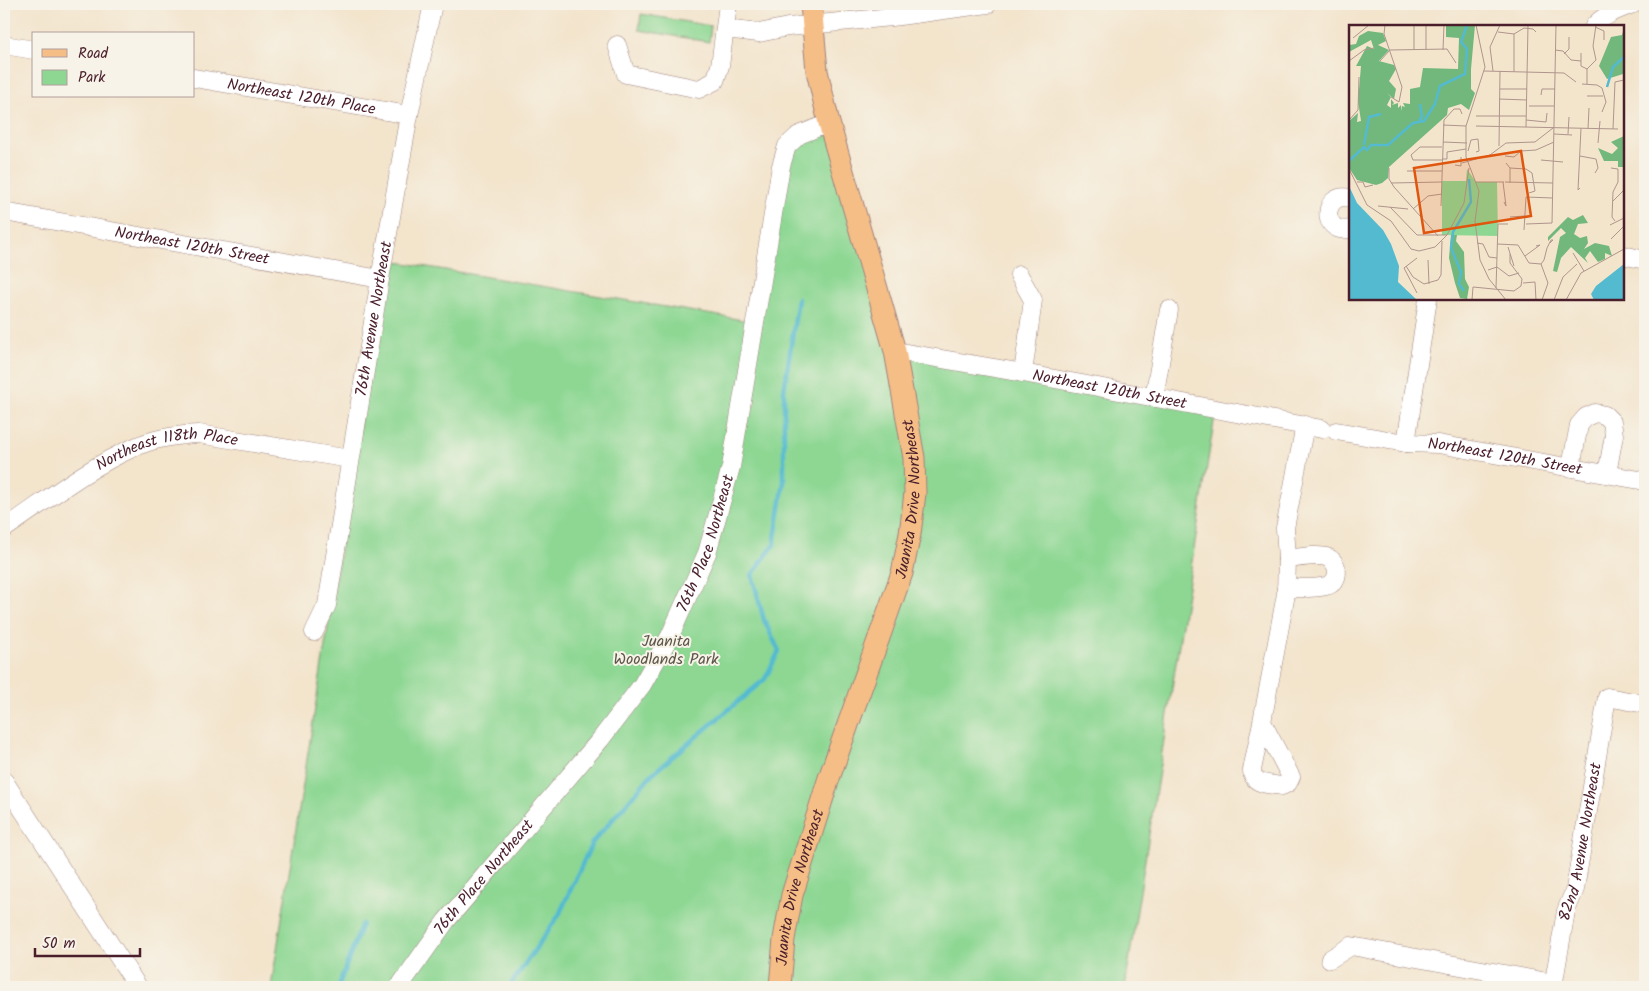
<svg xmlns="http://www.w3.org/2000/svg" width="1649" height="991" viewBox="0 0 1649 991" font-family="Kalam,sans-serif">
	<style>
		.green { fill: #8dd793; stroke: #6c7b5f }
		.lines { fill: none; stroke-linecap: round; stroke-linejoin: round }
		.stream { stroke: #53bad0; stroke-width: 4.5 }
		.minor-casing { stroke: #9e827c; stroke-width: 19 }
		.major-casing { stroke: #9e827c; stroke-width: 23 }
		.minor { stroke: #fff; stroke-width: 18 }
		.major { stroke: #f6be87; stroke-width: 21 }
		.labels { text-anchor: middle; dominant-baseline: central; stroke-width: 4; stroke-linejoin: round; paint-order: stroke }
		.street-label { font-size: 16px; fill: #4a1f2b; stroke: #f7f3e8 }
		.park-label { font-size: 16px; fill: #5e564a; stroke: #f7f3e8 }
		.inset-river { fill: none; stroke: #53bad0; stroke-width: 2.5 }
		.inset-road { fill: none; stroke: #af958c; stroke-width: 1 }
		.view { fill: #e0560e; fill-opacity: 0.15; stroke: #e0560e; stroke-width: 2.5 }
		.inset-edge { fill: none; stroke: #4a1f2b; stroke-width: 2.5 }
	</style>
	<rect width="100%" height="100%" fill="#f7f3e8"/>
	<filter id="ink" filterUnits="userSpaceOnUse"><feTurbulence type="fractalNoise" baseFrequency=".02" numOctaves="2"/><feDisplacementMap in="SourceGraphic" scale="10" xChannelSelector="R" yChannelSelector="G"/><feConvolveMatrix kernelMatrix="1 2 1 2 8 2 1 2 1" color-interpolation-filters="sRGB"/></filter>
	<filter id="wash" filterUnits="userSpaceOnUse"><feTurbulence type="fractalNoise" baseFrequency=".0096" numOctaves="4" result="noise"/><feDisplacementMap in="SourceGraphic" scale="20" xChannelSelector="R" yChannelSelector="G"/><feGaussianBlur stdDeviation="1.12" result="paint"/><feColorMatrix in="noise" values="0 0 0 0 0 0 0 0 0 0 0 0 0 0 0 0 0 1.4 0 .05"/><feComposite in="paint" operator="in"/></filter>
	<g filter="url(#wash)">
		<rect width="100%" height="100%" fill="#f3e4cc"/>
		<g class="green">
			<path d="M 641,14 L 711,26 L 709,42 L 639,30 Z"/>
			<path d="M 829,123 L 895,351 L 1216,409 L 1125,987 L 271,987 L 386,260 L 755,322 L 787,146 Z"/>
		</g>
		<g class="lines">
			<g class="stream">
				<path d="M 338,987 L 362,924"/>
				<path d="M 509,987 L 559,915 L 592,843 L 652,774 L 765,679 L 779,651 L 764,620 L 752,575 L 774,545 L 784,482 L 784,391 L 798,299"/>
			</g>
		</g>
	</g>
	<g filter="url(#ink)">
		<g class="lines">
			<defs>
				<g id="minor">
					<path d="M 1594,26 C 1603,15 1620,9 1633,4"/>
					<path d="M 725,29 L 759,33 L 788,27 L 892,17 L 988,4"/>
					<path d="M 4,45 L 34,50"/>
					<path d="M 617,45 L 626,74 L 699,89 L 715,81 L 720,66 L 728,4"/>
					<path id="s1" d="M 194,78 L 409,115"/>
					<path d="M 1350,198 C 1322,191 1320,235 1350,229"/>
					<path id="s2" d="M 4,212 L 380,279"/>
					<path d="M 1623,255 L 1645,260"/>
					<path d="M 1019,275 L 1033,300 L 1023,373"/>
					<path id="s3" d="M 895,351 L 1023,373 L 1322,429"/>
					<path d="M 1154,398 L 1169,310"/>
					<path id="s4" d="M 1336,431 L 1406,443 L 1438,444 L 1645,481"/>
					<path d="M 1406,443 L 1428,299"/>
					<path d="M 1571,467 L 1579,425 L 1586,417 L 1595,413 L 1605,415 L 1612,422 L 1614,435 L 1607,474"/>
					<path id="s5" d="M 4,529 C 46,501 88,467 135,447 C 155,438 177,435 199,434 L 350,459"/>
					<path d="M 1286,588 C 1299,588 1314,589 1326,586 C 1341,583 1340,561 1326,557 C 1318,554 1297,558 1287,559"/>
					<path id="s6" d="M 314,632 L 327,605 L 380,279 L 409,115 L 433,4"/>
					<path d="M 1262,722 L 1252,770 C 1252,785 1270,784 1282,786 L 1288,783 L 1291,777 L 1262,722 L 1286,594 L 1287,559 L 1285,528 L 1305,425"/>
					<path d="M 4,781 L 138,987"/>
					<path d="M 1330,959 L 1351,946 L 1553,983"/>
					<path id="s7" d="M 399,987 L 446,921 L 600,740 L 642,685 L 670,636 L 707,553 L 731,467 L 781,166 L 787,146 L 799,135 L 829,123"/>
					<path id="s8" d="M 1553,987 L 1566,911 L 1575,889 L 1607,697 L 1645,704"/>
				</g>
				<g id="major">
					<path id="s9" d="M 780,987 L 784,939 L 792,895 L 829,778 L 902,573 L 910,534 L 915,493 L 914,458 L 895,351 L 829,123 L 817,71 L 811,4"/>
				</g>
			</defs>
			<use href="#minor" class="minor-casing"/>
			<use href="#major" class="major-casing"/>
			<use href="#minor" class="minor"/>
			<use href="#major" class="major"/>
		</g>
	</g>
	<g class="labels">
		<g class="street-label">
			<text stroke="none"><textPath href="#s1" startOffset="109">Northeast 120th Place</textPath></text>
			<text stroke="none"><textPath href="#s2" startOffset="191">Northeast 120th Street</textPath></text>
			<text stroke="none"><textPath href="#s6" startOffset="320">76th Avenue Northeast</textPath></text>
			<text stroke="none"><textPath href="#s3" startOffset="218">Northeast 120th Street</textPath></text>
			<text stroke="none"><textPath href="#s5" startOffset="186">Northeast 118th Place</textPath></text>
			<text stroke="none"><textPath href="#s4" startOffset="171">Northeast 120th Street</textPath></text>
			<text stroke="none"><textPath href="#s9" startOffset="508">Juanita Drive Northeast</textPath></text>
			<text stroke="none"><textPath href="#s7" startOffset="544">76th Place Northeast</textPath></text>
			<text stroke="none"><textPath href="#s8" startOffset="148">82nd Avenue Northeast</textPath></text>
			<text stroke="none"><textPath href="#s7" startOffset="139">76th Place Northeast</textPath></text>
			<text stroke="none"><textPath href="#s9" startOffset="102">Juanita Drive Northeast</textPath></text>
		</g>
		<g class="park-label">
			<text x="666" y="641">Juanita<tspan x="666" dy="18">Woodlands Park</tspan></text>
		</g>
	</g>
	<g transform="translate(1349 25)">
		<rect width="275" height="275" fill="#f3e4cc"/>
		<path d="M 118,144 L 127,157 L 148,157 L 149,211 L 93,210 L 93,156 L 117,156 Z" fill="#8dd793"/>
		<path d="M 97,0 L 126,0 L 122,44 L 122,64 L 126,68 L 120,85 L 112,79 L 99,83 L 98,90 L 40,142 L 39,153 L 33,158 L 27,160 L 8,155 L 0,143 L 0,96 L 9,88 L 8,97 L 12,96 L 9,76 L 12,41 L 7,41 L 18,21 L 25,24 L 22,15 L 0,27 L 0,20 L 7,19 L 10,11 L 19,6 L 34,8 L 37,16 L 29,20 L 40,25 L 30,36 L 45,40 L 47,44 L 40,56 L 47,64 L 45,74 L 38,68 L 42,72 L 38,80 L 42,83 L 42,74 L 45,78 L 43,80 L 49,78 L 49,83 L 52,80 L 52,86 L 53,81 L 56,82 L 54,78 L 61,79 L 61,64 L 71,62 L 74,43 L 109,44 L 110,13 L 97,12 ZM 275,3 L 274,49 L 258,54 L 250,41 L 262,12 L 273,10 ZM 275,111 L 275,142 L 269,142 L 269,136 L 255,136 L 249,123 L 263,129 L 269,123 L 262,117 ZM 234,190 L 239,198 L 229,199 L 225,209 L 231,213 L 238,211 L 239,218 L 235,224 L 246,218 L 260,221 L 263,231 L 256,228 L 256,234 L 249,237 L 241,226 L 236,233 L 239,238 L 222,222 L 212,233 L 208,247 L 204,246 L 211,212 L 217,208 L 212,203 L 199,216 L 199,212 L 219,192 L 224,195 ZM 102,210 L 108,210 L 107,216 L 115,227 L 116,254 L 120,262 L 118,274 L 111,273 L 106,258 L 100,233 Z" fill="#72b87d"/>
		<path d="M 0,161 L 8,178 L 34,205 L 42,219 L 50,241 L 49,257 L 68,275 L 0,275 ZM 275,239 L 275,275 L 245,275 L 242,269 L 247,261 Z" fill="#53bad0"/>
		<path class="inset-river" d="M 258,62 L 264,42 L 275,32M 70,95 L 73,92 L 71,79M 15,120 L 20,92 L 32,89M 0,136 L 15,122 L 18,125 L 22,120 L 39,120 L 64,98 L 75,96 L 86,79 L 91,61 L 116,49 L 118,24 L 112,17 L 118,0M 115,266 L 110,259 L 112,247 L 102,223 L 104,207 L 122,177 L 120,154"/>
		<path class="inset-road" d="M 36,0 L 35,9 L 53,62 L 50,77 L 42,72M 127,0 L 136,42 L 117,101 L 117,132 L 130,166 L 126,196 L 131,235 L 140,254 L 157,275M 246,2 L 255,6 L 255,15M 149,7 L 165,9M 165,9 L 175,3 L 184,4 L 187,7M 4,13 L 20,0M 65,25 L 65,0M 77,25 L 77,0M 94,25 L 95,0M 206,25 L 214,26 L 222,35 L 232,36M 232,28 L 232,41 L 238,44M 215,29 L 220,24 L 220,12M 0,36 L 15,25 L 25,23M 31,36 L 41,25 L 98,24 L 107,38M 135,46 L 215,48 L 227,57M 144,46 L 141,22 L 151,0M 165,47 L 165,9M 233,59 L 248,60M 238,59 L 238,44 L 247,35 L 244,21 L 247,0M 248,60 L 253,63 L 257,77 L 253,87M 151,64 L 178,64M 192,70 L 193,64 L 206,64M 238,71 L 254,71M 150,74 L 178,75M 180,81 L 205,81M 127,91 L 177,91M 0,95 L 9,85 L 10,52M 177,95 L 197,97 L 198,88M 94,100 L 117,101M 127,101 L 269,104M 177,102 L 179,0M 239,104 L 240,83M 264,104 L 266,57 L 275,55M 205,109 L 223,110M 219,109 L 220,92M 94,117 L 118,118M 249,118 L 251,96M 150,121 L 151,46M 119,126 L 122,115 L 129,114 L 130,126 L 127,127M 156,131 L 165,132 L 172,126 L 187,125 L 205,117M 231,131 L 247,134 L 249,143 L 246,148M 93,134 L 98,134 L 98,127 L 117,124M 93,135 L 64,135 L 62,130 L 71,122 L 93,122M 192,135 L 214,137M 113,138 L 141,130 L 157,118 L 186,117 L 204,103M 157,138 L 161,143 L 161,158M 106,140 L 112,141 L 112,132M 40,143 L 40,154 L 45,162 L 89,211M 161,143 L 177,144 L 183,148 L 186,166 L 180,168M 262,143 L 269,144 L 269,157 L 264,167 L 263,192 L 266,196M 0,144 L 18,180 L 42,196 L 62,224 L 70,226 L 86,222 L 98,210 L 115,178 L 120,143M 58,146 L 93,146M 8,157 L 14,157 L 16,162 L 24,160M 127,157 L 155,157M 154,157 L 157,181 L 155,177M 156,157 L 204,158M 42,158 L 93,157M 231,163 L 229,165 L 232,103M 264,176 L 275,165M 29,181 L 59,184M 92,181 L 95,95 L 105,84 L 111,84 L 113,89M 41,182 L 68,210 L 98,210M 64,184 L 79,171 L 93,169M 161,192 L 176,191M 177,199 L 203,198 L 207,0M 261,200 L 275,193M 175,205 L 177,172 L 204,173M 262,214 L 275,201M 128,218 L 134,219 L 140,232 L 148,233M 148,219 L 169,220 L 180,238 L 192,239M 159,222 L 165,241M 224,228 L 235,246M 161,229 L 161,238 L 173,254 L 172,261 L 165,266M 176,231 L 191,220 L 187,221M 68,233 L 55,243 L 68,268M 79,235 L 80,259M 192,239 L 199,258 L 193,275M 192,239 L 195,235 L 198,223 L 202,215 L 204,215 L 201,218M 57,241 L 64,252 L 75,259 L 89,255 L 92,250 L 93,216M 139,245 L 148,242 L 160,251 L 170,248M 174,258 L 186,257 L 187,275M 147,263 L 149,199 L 159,199M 123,275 L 124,262 L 165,266M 205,275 L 214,252 L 228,239M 217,275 L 232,248 L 275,224"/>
		<path class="view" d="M 172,126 L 182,191 L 75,208 L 65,143 Z"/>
		<rect width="275" height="275" class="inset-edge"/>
	</g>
	<rect width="1649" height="991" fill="none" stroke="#f7f3e8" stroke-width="20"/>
	<rect x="32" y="32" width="162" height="65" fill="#f7f3e8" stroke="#b29e9c"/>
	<rect x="42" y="49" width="25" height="8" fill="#f6be87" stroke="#b29e9c"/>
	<text x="78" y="58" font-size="15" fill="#4a1f2b">Road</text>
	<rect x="42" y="70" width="25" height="15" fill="#8dd793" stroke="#b29e9c"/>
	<text x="78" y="82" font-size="15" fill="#4a1f2b">Park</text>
	<path d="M35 948v8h105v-8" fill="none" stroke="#4a1f2b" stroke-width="2.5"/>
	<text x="42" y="948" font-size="15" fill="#4a1f2b" stroke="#f7f3e8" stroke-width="4" paint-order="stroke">50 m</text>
</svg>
